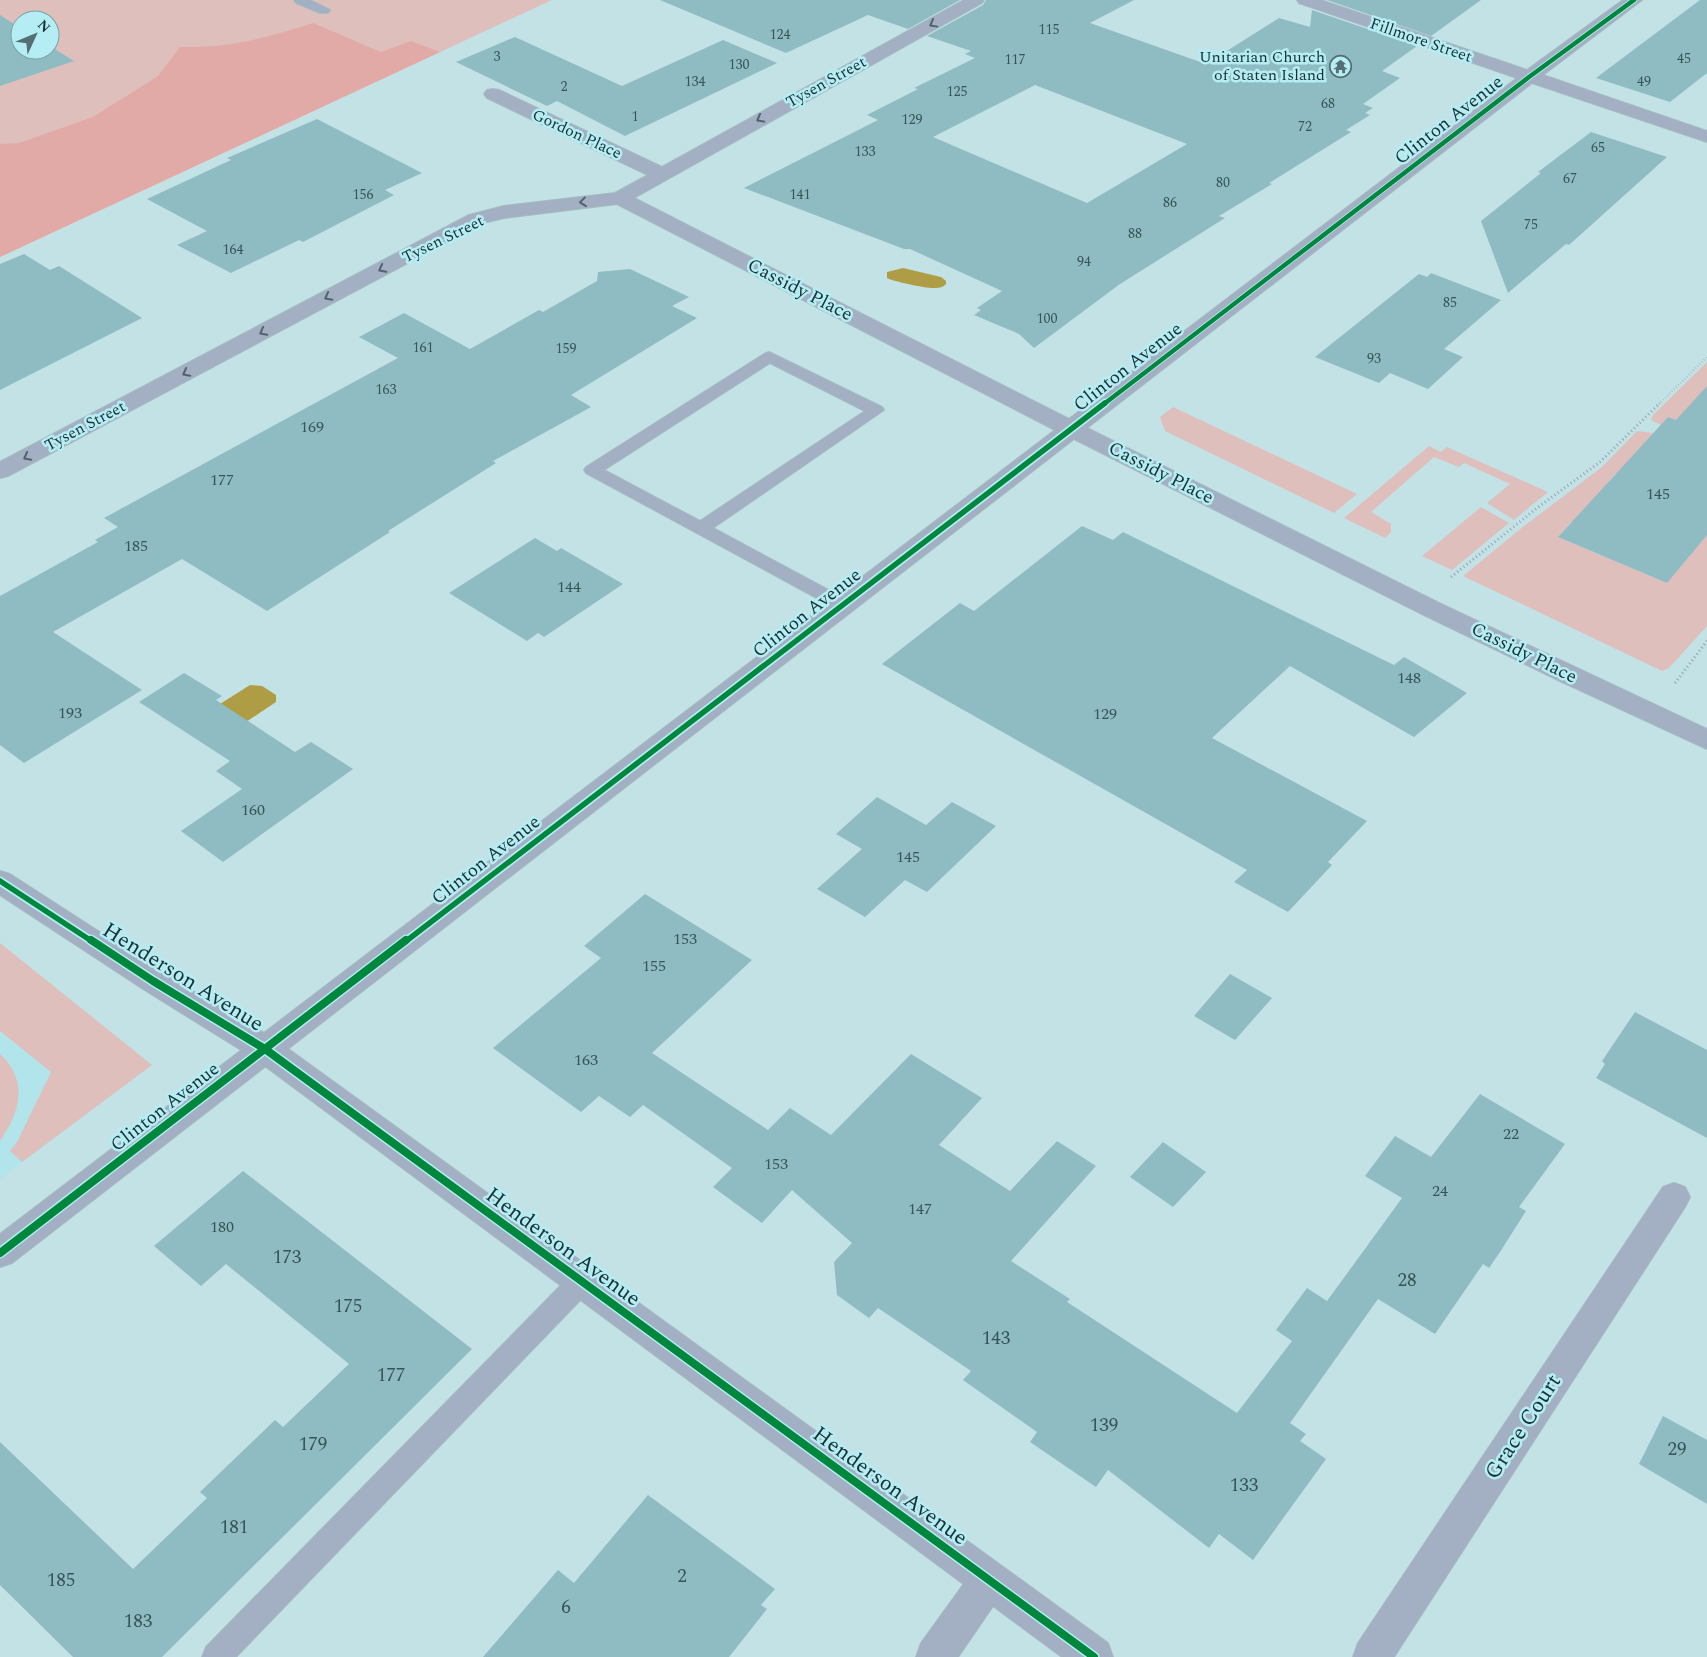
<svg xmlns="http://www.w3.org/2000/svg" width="1707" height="1657" viewBox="0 0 1707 1657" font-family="Spectral,serif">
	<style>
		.built { fill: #b1e4eb }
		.green { fill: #dfbfbc; fill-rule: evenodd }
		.forest { fill: #e2aaa6 }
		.water { fill: #af9d46 }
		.building { fill: #8fbcc2; fill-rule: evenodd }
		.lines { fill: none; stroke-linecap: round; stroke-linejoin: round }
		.service-casing { stroke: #a4bcc0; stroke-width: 2 }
		.minor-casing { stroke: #a4bcc0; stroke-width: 2 }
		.tertiary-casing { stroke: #a4bcc0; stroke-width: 2 }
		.path-far1 { stroke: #95a3b0; stroke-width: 2; stroke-dasharray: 0.5 2.5; stroke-linecap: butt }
		.path { stroke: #95a3b0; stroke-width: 3; stroke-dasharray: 1 3; stroke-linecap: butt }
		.service { fill: #a3afc2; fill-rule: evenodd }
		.minor { fill: #a3afc2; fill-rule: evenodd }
		.tertiary { fill: #a3afc2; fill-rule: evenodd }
		.cycleway-far2-casing { stroke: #b5edf4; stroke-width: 6 }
		.cycleway-far1-casing { stroke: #b5edf4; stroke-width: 9 }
		.cycleway-casing { stroke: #b5edf4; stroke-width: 11 }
		.cycleway-far2 { stroke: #00873e; stroke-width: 4.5 }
		.cycleway-far1 { stroke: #00873e; stroke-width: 5.5 }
		.cycleway { stroke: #00873e; stroke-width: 8 }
		.oneway { stroke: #51636d }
		.labels { text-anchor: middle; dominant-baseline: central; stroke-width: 5; stroke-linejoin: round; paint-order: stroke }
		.far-number-label { font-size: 14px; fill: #375458 }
		.far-street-label { font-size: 16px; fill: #1a3134; stroke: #b5edf4 }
		.far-poi-label { font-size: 16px; fill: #1a3134; stroke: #b5edf4; text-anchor: end }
		.number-label { font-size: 16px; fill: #375458 }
		.street-label { font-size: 19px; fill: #1a3134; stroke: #b5edf4 }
		.near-number-label { font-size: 19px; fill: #375458 }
		.near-street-label { font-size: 22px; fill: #1a3134; stroke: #b5edf4 }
	</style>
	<rect width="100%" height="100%" fill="#c3e2e6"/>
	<path class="built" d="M 0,943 L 152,1065 L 0,1179 Z"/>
	<g class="green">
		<path d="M 0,0 L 552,0 L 0,257 ZM 20,20 L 50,20 L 50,50 L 20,50 Z"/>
		<path d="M 1707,362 L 1707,396 L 1676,420 L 1668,417 L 1661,425 L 1651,420 L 1653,415 Z"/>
		<path d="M 1173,407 L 1357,494 L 1334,513 L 1165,431 L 1160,417 Z"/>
		<path d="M 1637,431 L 1653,433 L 1651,436 L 1659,439 L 1625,477 L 1616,473 L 1609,481 L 1598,507 L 1589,503 L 1584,509 L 1580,526 L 1571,522 L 1558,537 L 1667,583 L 1707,524 L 1707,626 L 1669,668 L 1662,671 L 1463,576 L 1524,526 L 1602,467 Z"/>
		<path d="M 1429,446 L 1441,452 L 1447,447 L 1548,492 L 1514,520 L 1487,503 L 1510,484 L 1464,463 L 1459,467 L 1434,457 L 1371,512 L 1391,524 L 1391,532 L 1385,538 L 1344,518 Z"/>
		<path d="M 1481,507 L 1509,523 L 1452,570 L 1422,556 Z"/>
		<path d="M 0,943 L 152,1065 L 22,1162 L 10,1151 L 17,1142 L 51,1072 L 0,1031 Z"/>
		<path d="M 0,1054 C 29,1081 20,1112 0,1141 Z"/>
	</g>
	<path class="forest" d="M 313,23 L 381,52 L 411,41 L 440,52 L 0,257 L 0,144 L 19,143 L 93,117 L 158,76 L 180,47 C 232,48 265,38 313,23 Z"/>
	<g class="water">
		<path d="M 903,268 L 941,277 L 946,281 L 946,284 C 943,287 940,288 935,288 C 929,289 891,281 887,278 L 887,272 Z"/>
		<path d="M 250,685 L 262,686 L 276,695 L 276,702 L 228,734 L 201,716 Z"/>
	</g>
	<g class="building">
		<path d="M 660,0 L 960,0 L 908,29 L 868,15 L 786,53 Z"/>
		<path d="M 986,0 L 1134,0 L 1090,23 L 1206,64 L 1279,18 L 1310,27 L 1312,10 L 1417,46 L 1382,71 L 1400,78 L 1363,104 L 1373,108 L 1365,113 L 1370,115 L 1346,130 L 1351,132 L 1269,183 L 1272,184 L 1219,216 L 1225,218 L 1120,284 L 1034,348 L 1019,334 L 974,315 L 981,310 L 977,308 L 1002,291 L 910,249 L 904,249 L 744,188 L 878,120 L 867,115 L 918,89 L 914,88 L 975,58 L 965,54 L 971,51 L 927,36 L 983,5 ZM 1035,85 L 1187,144 L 1087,203 L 933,137 Z"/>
		<path d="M 1327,0 L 1481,0 L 1431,36 Z"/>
		<path d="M 1700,0 L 1707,0 L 1707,73 L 1670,102 L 1596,78 Z"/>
		<path d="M 0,15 L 20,28 L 20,50 L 50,50 L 50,46 L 74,61 L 0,86 Z"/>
		<path d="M 515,37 L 622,86 L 723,40 L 777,63 L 625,136 L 557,101 L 547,106 L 456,62 Z"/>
		<path d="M 317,119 L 422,173 L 385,190 L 394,195 L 303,242 L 299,240 L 231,273 L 177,245 L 207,231 L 147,199 L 231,160 L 227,158 Z"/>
		<path d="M 1591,132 L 1667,157 L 1569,245 L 1566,244 L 1508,293 L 1481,221 L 1541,173 L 1538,172 Z"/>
		<path d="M 24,254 L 50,270 L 59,266 L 142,318 L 0,390 L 0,264 Z"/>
		<path d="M 630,269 L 689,297 L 672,306 L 697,318 L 571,395 L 591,407 L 493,461 L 496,463 L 388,531 L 390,532 L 267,611 L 182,559 L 53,632 L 142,690 L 24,763 L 0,745 L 0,596 L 98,542 L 95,540 L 118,527 L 104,518 L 398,358 L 359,337 L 404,313 L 470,349 L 539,310 L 543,312 L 597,281 L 598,272 Z"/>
		<path d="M 1431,273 L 1501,300 L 1444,349 L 1463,357 L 1428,389 L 1390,373 L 1379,383 L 1315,357 L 1419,274 L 1427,277 Z"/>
		<path d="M 1707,386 L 1707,535 L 1667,583 L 1558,537 L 1668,417 L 1676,420 Z"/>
		<path d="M 1082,526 L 1113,540 L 1123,532 L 1394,665 L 1404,657 L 1467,693 L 1414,737 L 1290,666 L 1212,738 L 1367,821 L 1328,862 L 1332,865 L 1288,912 L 1234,882 L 1247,870 L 882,664 L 960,603 L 974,611 Z"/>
		<path d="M 535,538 L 557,551 L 561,548 L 623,584 L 544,637 L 538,633 L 527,641 L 449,593 Z"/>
		<path d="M 184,673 L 222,696 L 216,700 L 295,752 L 311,742 L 353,769 L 223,862 L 181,831 L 242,789 L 216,771 L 230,761 L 139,702 Z"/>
		<path d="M 877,797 L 926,825 L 952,802 L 996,826 L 927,892 L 905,880 L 865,917 L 817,889 L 862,849 L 836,834 Z"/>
		<path d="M 645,894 L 752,960 L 652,1053 L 768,1130 L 790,1108 L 831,1135 L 911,1054 L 982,1098 L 939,1145 L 1010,1191 L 1057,1141 L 1096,1166 L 1011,1261 L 1070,1299 L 1067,1302 L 1237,1413 L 1292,1341 L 1276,1330 L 1307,1288 L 1327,1301 L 1402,1198 L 1365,1176 L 1395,1136 L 1431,1157 L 1480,1094 L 1565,1144 L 1519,1207 L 1526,1211 L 1500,1252 L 1489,1268 L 1483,1264 L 1435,1334 L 1378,1299 L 1290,1423 L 1306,1434 L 1300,1441 L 1326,1459 L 1253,1560 L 1219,1534 L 1209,1548 L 1108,1470 L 1096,1487 L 1030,1442 L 1037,1432 L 963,1380 L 971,1371 L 878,1308 L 869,1318 L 837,1295 L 834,1262 L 852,1243 L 792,1190 L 762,1223 L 713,1187 L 732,1168 L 643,1105 L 630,1117 L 599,1096 L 581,1112 L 493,1048 L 601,958 L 584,946 Z"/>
		<path d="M 1230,974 L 1272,998 L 1235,1040 L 1194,1016 Z"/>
		<path d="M 1635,1012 L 1707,1050 L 1707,1138 L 1596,1078 L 1605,1064 L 1602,1061 Z"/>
		<path d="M 1163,1142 L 1206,1172 L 1173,1207 L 1130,1177 Z"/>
		<path d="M 243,1171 L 472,1349 L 162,1657 L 73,1657 L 0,1585 L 0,1442 L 133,1569 L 207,1498 L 200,1492 L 275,1420 L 283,1427 L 349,1364 L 226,1264 L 201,1286 L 154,1246 Z"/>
		<path d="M 1663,1416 L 1707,1440 L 1707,1504 L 1639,1464 Z"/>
		<path d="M 648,1495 L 775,1589 L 761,1605 L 767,1609 L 729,1657 L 483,1657 L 558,1570 L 574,1583 Z"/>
	</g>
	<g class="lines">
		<defs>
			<g id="service">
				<path d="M 294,0 L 310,0 L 330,10 L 328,13 L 320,13 L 296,3 Z"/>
				<path d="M 769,352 L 882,407 L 884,410 L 713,528 L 849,601 L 852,605 L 849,609 L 843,611 L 837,609 L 586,473 L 584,470 L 586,467 L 764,354 ZM 770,363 L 865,411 L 700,521 L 604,470 Z"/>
				<path d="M 581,1271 L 590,1274 L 593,1282 L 590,1290 L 236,1657 L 202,1657 L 206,1647 L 572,1274 Z"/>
			</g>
			<g id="minor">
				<path d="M 964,0 L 984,0 L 982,3 L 634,198 L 1069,419 L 1517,78 L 1299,3 L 1297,0 L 1321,0 L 1527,70 L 1623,0 L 1642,0 L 1543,75 L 1707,131 L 1707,142 L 1532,83 L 1087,428 L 1441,604 L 1707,729 L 1707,749 L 1560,681 L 1424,615 L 1074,439 L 12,1263 L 0,1267 L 0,1234 L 1055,430 L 617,204 L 504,218 L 483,223 L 8,476 L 0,478 L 0,462 L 469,215 L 504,206 L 615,193 L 648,175 L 487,98 L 484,94 L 487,90 L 493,89 L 499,90 L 662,167 Z"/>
				<path d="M 1674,1183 L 1685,1187 L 1690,1197 L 1685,1207 L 1394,1657 L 1353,1657 L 1358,1643 L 1663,1187 Z"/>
				<path d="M 989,1562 L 1002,1567 L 1008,1580 L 1002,1593 L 958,1657 L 916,1657 L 921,1643 L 976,1567 Z"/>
			</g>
			<path id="tertiary" d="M 0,871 L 10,874 L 163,973 L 276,1040 L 1108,1643 L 1113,1657 L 1062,1657 L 254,1058 L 143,989 L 0,895 Z"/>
		</defs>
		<use href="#service" class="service-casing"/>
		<use href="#minor" class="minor-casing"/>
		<use href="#tertiary" class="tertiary-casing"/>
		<path class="path-far1" d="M 1659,404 L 1707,357"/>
		<g class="path">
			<path d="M 1451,577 L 1537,508 L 1600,462 L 1660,403"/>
			<path d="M 1675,683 L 1707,641"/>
		</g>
		<use href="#service" class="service"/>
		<use href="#minor" class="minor"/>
		<use href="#tertiary" class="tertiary"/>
		<defs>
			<path id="cycleway-far2" d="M 1104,404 L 1529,77 L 1634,0"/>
			<g id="cycleway-far1">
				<path d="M 0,881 L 93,942"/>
				<path d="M 405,942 L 1105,403"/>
			</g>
			<g id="cycleway">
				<path d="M 91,940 L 153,981 L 265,1049 L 1094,1657"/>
				<path d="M 0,1253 L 406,940"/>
			</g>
		</defs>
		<use href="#cycleway-far2" class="cycleway-far2-casing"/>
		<use href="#cycleway-far1" class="cycleway-far1-casing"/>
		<use href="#cycleway" class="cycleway-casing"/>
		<use href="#cycleway-far2" class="cycleway-far2"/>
		<use href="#cycleway-far1" class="cycleway-far1"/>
		<use href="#cycleway" class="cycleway"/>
	</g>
	<defs><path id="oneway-chevron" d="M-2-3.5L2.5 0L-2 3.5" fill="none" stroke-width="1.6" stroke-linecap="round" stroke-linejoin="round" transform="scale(1.25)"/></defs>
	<g class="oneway">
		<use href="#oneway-chevron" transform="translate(933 24) rotate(151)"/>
		<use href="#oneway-chevron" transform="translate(760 119) rotate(151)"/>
		<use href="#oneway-chevron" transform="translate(583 202) rotate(173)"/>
		<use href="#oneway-chevron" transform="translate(382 269) rotate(152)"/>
		<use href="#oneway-chevron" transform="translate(328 297) rotate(152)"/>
		<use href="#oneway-chevron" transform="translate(263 332) rotate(152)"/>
		<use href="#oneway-chevron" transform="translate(186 373) rotate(152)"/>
		<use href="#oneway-chevron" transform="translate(27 457) rotate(152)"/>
	</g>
	<defs>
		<symbol id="temple-ring" viewBox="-11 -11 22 22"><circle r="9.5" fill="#b5edf4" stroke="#556f72" stroke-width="1.5"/><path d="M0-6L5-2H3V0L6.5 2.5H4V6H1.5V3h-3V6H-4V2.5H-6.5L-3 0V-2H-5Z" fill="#556f72"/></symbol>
	</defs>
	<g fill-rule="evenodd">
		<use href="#temple-ring" x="1328" y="54" width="25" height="25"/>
	</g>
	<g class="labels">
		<g class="far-number-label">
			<text x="1049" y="29">115</text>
			<text x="780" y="34">124</text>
			<text x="497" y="56">3</text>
			<text x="1684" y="58">45</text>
			<text x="1015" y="59">117</text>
			<text x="739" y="64">130</text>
			<text x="695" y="81">134</text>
			<text x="1644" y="81">49</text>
			<text x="564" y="86">2</text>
			<text x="957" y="91">125</text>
			<text x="1328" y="103">68</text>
			<text x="635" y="116">1</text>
			<text x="912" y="119">129</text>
			<text x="1305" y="126">72</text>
			<text x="1598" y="147">65</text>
			<text x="865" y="151">133</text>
			<text x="1570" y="178">67</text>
			<text x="1223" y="182">80</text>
			<text x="363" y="194">156</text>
			<text x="800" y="194">141</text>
			<text x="1170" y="202">86</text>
			<text x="1531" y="224">75</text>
			<text x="1135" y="233">88</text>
			<text x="233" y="249">164</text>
			<text x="1084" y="261">94</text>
			<text x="1450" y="302">85</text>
			<text x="1047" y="318">100</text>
			<text x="423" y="347">161</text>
			<text x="566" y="348">159</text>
			<text x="1374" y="358">93</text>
			<text x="386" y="389">163</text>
		</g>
		<g class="far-street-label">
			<text transform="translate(1421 40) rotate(19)">Fillmore Street</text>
			<text transform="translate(826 82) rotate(-29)">Tysen Street</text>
			<text transform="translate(577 134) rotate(25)">Gordon Place</text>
			<text transform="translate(443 239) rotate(-26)">Tysen Street</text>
			<text transform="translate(85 426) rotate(-28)">Tysen Street</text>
		</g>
		<g class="far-poi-label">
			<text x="1325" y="57">Unitarian Church<tspan x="1325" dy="18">of Staten Island</tspan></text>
		</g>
		<g class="number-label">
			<text x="312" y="427">169</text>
			<text x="222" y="480">177</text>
			<text x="1658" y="494">145</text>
			<text x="136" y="546">185</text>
			<text x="569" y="587">144</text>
			<text x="1409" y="678">148</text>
			<text x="70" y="713">193</text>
			<text x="1105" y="714">129</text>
			<text x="253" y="810">160</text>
			<text x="908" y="857">145</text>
			<text x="685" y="939">153</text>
			<text x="654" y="966">155</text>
			<text x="586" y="1060">163</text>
			<text x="1511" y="1134">22</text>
			<text x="776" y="1164">153</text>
			<text x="1440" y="1191">24</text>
			<text x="920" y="1209">147</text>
			<text x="222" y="1227">180</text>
		</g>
		<g class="street-label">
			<text transform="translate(1449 120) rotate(-38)">Clinton Avenue</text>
			<text transform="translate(800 290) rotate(27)">Cassidy Place</text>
			<text transform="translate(1128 367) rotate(-38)">Clinton Avenue</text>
			<text transform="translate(1161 473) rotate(27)">Cassidy Place</text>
			<text transform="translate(807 613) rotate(-38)">Clinton Avenue</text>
			<text transform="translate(1524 653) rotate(26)">Cassidy Place</text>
			<text transform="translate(486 860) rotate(-38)">Clinton Avenue</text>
			<text transform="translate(165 1107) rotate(-38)">Clinton Avenue</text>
		</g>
		<g class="near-number-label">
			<text x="287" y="1257">173</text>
			<text x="1407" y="1280">28</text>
			<text x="348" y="1306">175</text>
			<text x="996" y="1338">143</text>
			<text x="391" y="1375">177</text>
			<text x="1104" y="1425">139</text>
			<text x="313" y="1444">179</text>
			<text x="1677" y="1449">29</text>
			<text x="1244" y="1485">133</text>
			<text x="234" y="1527">181</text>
			<text x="682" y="1576">2</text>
			<text x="61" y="1580">185</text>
			<text x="566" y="1607">6</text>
			<text x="138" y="1621">183</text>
		</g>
		<g class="near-street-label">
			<text transform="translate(183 977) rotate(32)">Henderson Avenue</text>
			<text transform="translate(563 1247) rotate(36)">Henderson Avenue</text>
			<text transform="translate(1523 1427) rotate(-57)">Grace Court</text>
			<text transform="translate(890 1486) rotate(36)">Henderson Avenue</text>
		</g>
	</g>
	<g transform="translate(35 35) rotate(46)"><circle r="24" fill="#b5edf4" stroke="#77a2a7"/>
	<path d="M0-4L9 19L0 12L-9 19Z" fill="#556f72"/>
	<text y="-8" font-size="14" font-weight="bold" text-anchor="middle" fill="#1a3134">N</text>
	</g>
</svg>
